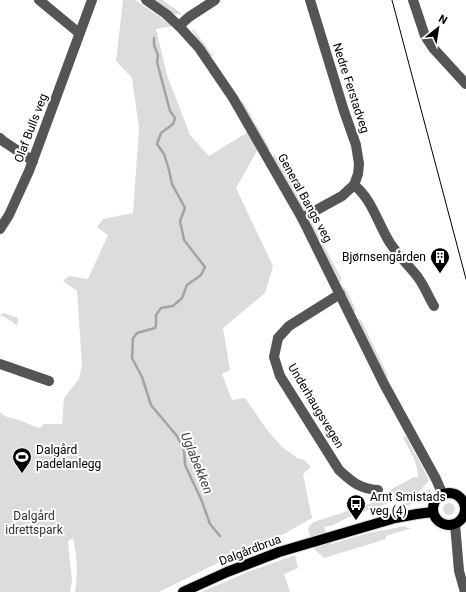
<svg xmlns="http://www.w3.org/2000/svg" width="466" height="592" viewBox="0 0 466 592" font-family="Roboto,sans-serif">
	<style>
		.green { fill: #dcdcdc }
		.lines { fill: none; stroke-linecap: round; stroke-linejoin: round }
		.stream { stroke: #a3a3a3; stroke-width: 2.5 }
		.major-casing { stroke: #dbdbdb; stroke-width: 12 }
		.minor { stroke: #555; stroke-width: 10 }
		.major { stroke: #000; stroke-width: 10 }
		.tram { stroke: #000; stroke-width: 1 }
		.labels { text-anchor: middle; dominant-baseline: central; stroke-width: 4; stroke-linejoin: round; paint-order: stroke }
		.street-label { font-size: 12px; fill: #000; stroke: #fff }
		.poi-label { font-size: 12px; fill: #000; stroke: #fff; text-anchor: start }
		.park-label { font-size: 12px; fill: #333; stroke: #fff }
		.water-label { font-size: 13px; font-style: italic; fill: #444; stroke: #fff }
	</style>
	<rect width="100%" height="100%" fill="#fff"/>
	<g class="green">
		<path d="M 123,0 L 135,0 L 173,26 L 156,29 L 167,75 L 190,135 L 209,156 L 248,132 L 258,149 L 236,188 L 273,266 L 265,293 L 223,328 L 230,370 L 222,374 L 232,400 L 245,398 L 268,431 L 281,446 L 297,458 L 304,460 L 311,467 L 303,474 L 312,518 L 284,534 L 246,549 L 159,592 L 75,592 C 78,575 77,555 73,538 L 68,541 L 72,581 L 70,592 L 0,592 L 0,412 C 8,419 9,417 18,420 C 26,422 32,426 40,428 L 44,424 L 62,424 L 64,398 L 79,379 L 82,364 L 77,291 L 63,281 L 69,276 L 88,279 L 108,235 L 97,227 L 103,219 L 133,213 L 139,128 L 132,78 L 116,61 Z"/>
		<path d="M 152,0 L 162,0 L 175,9 L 182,14 L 173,14 Z"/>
		<path d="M 192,30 L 194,30 L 213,56 L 210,56 L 198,40 Z"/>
		<path d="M 242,102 L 243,102 L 270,149 L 268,150 L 241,103 Z"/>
		<path d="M 274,154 L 305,209 L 303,209 L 301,208 L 273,157 Z"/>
		<path d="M 311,221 L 341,278 L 341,282 L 340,282 L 311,226 Z"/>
		<path d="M 341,285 L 347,291 L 356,311 L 354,312 Z"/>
		<path d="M 4,313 L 18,318 L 17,326 L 11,321 L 0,315 Z"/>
		<path d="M 358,318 L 361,320 L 388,376 L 388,378 L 386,376 L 358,320 Z"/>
		<path d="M 406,436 L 429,480 C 423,488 415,496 405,497 C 400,498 394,497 388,497 L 388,491 L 414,477 L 418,477 C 418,462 410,451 403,438 Z"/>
		<path d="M 431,488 C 430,496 424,499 417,502 L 416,500 L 417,498 Z"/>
		<path d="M 397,500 L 349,517 L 333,525 L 324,527 L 331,544 L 369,533 L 405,526 L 407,528 L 412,528 L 386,536 L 386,539 L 324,558 L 315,550 L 308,530 L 310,525 L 314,522 L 378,501 Z"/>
		<path d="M 409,501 L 412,504 L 401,508 L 384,512 Z"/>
		<circle cx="449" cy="509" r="6"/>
		<path d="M 295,555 L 298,568 L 284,574 L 290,592 L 201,592 L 248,572 Z"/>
	</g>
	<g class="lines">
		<path class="stream" d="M 154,38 L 154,45 L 158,55 L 157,62 L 170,111 L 175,118 L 173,124 L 161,133 L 157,144 L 164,154 L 169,170 L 172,184 L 185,208 L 180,221 L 184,240 L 205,267 L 201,275 L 187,285 L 182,298 L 173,306 L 161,308 L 156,315 L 156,325 L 155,328 L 137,333 L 133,338 L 132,358 L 142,377 L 151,405 L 177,436 L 184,450 L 185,465 L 201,499 L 210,524 L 220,536"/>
		<defs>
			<g id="major">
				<circle cx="449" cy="509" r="16"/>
				<path d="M 183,592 L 227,572 L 279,552 L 395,518 L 417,514 L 433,512"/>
			</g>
		</defs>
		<use href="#major" class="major-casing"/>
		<g class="minor">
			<path d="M 39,0 L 79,33"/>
			<path d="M 146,0 L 166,14 L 179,26 L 199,48 L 233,98 L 302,218 L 384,384 L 436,479 L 443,495"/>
			<path d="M 413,0 L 425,36 L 433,48 L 466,84"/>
			<path d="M 179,26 L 189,17 L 215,0"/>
			<path d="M 0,138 L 3,141 L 33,161"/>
			<path d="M 354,185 C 372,199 378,224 390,243 C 398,255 408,265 417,276 C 424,285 428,296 434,306"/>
			<path d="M 302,218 L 342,196 L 354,185 L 358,174 L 359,164 L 356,145 L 344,111 L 310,0"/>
			<path d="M 0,229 L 9,215 L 29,171 L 92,0"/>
			<path d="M 340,294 L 289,326 L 278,338 L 274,357 L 280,376 L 339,470 C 352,482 360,489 378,490"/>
			<path d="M 0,364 L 49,381"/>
			<path d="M 455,524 L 459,571 L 465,592"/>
		</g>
		<use href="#major" class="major"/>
		<path class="tram" d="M 392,0 L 466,279"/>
	</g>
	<defs>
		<symbol id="building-pin" viewBox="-11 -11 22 30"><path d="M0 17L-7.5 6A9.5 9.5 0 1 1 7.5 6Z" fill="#000" stroke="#fff"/><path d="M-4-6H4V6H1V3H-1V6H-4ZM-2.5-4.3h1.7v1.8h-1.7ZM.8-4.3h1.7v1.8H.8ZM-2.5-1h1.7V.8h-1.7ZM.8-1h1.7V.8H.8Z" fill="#fff"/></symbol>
		<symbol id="stadium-pin" viewBox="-11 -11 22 30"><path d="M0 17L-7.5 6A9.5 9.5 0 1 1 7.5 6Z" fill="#000" stroke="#fff"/><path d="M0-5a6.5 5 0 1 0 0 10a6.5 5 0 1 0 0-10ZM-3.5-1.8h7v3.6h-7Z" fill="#fff"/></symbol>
		<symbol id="bus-pin" viewBox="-11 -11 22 30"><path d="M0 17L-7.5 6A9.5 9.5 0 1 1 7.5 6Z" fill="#000" stroke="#fff"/><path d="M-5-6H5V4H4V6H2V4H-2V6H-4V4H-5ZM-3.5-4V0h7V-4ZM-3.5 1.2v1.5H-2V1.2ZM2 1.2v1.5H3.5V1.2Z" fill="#fff"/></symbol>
	</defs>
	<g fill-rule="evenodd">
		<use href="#building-pin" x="429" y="246" width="22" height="30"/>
		<use href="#stadium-pin" x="11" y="446" width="22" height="30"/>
		<use href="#bus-pin" x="345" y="493" width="22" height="30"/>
	</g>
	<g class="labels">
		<g class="street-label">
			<text transform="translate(351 88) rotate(72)">Nedre Ferstadveg</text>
			<text transform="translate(31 128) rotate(-69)">Olaf Bulls veg</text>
			<text transform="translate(305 198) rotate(61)">General Bangs veg</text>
			<text transform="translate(316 406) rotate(59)">Underhaugsvegen</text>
			<text transform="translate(250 550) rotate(-21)">Dalgårdbrua</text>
		</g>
		<g class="poi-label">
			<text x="426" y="257" text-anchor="end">Bjørnsengården</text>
			<text x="36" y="450">Dalgård<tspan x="36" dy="14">padelanlegg</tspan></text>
			<text x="370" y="497">Arnt Smistads<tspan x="370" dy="14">veg (4)</tspan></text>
		</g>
		<g class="park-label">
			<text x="34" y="516">Dalgård<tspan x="34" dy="14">idrettspark</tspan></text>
		</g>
		<g class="water-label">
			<text transform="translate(197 463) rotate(68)">Uglabekken</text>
		</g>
	</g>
	<g transform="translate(438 28) rotate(30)" stroke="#ffffff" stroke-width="3" paint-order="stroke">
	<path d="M0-3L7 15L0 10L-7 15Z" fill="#000000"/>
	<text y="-6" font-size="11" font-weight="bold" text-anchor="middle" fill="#000000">N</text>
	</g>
</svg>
